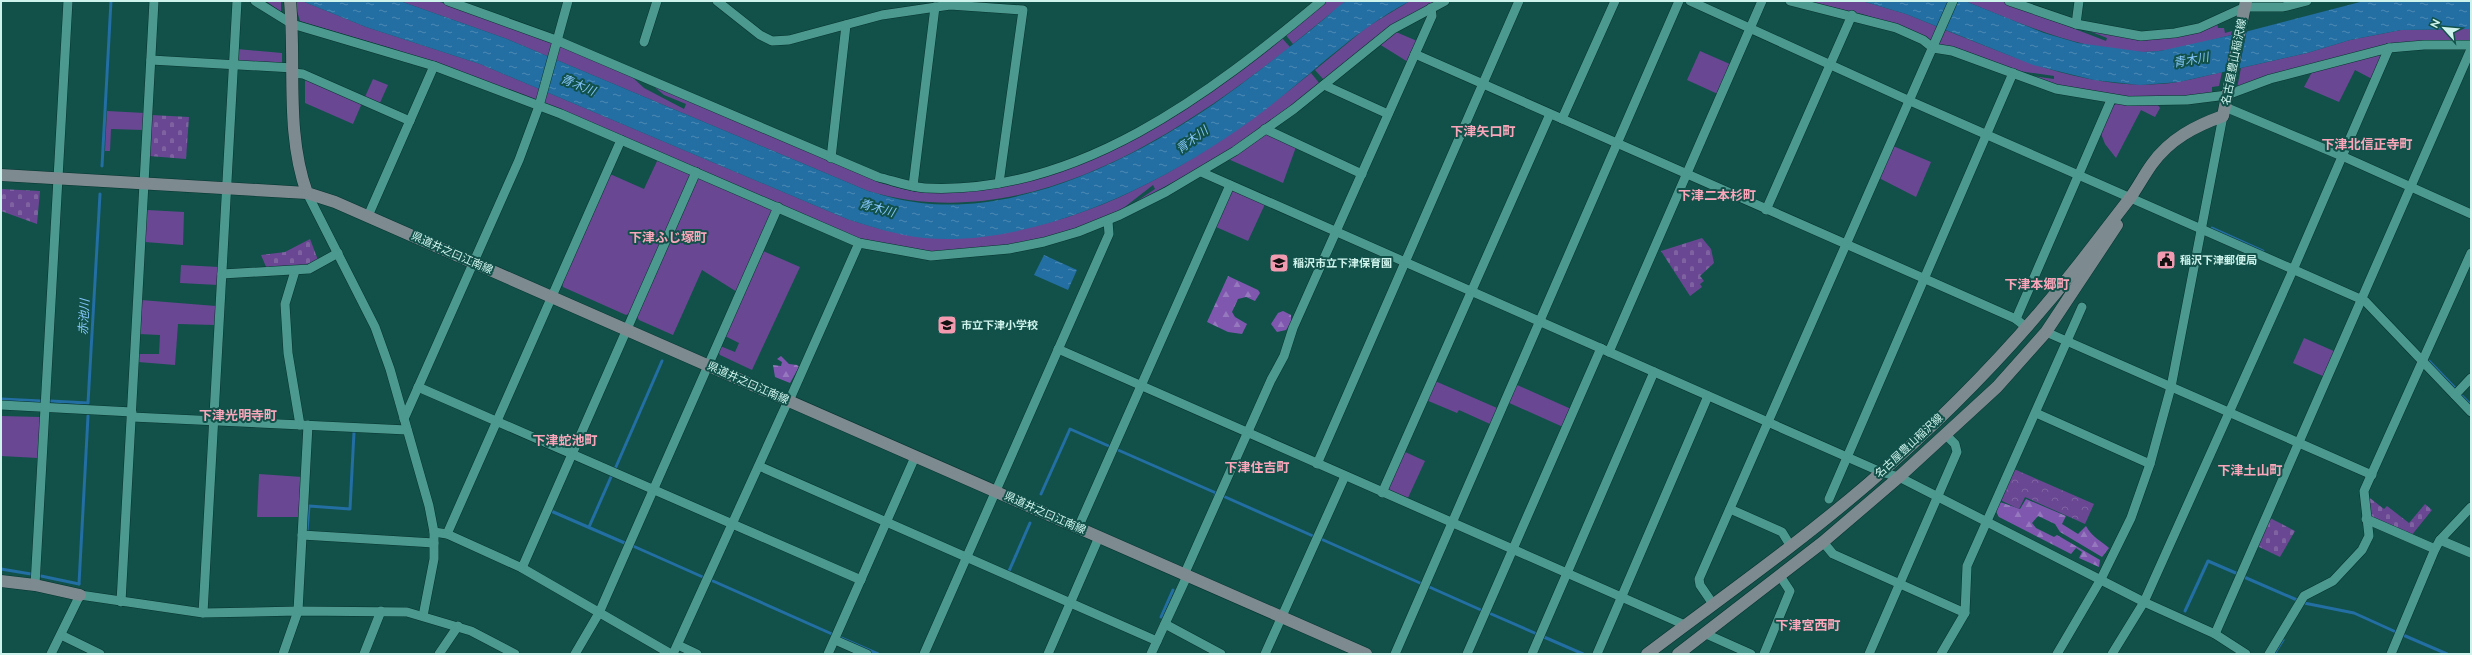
<svg xmlns="http://www.w3.org/2000/svg" width="2472" height="655" viewBox="0 0 2472 655" font-family="Raleway,'Noto Sans JP',sans-serif">
	<style>
		.grass { fill: #6a4792 }
		.forest { fill: url(#forest-firs) }
		.cemetery { fill: url(#cemetery-stones) }
		.park { fill: url(#park-crowns) }
		.water { fill: url(#water-ripples) }
		.lines { fill: none; stroke-linecap: round; stroke-linejoin: round }
		.stream { stroke: #236ea3; stroke-width: 3 }
		.street-casing { stroke: #07342f; stroke-width: 10 }
		.secondary-casing { stroke: #07342f; stroke-width: 13 }
		.street { stroke: #4c998f; stroke-width: 9 }
		.secondary { stroke: #7d8b90; stroke-width: 12 }
		.labels { text-anchor: middle; dominant-baseline: central; stroke-width: 4; stroke-linejoin: round; paint-order: stroke }
		.street-label { font-size: 11px; fill: #cef3ec; stroke: #11514a }
		.poi-label { font-size: 11px; font-weight: bold; fill: #cef3ec; stroke: #11514a; text-anchor: start }
		.water-label { font-size: 12px; font-style: italic; fill: #84c5fa; stroke: #11514a }
		.quarter-label { font-size: 13px; font-weight: bold; fill: #f9a6ba; stroke: #11514a }
	</style>
	<defs>
		<pattern id="forest-firs" width="22" height="20" patternUnits="userSpaceOnUse"><rect width="22" height="20" fill="#8057af"/><path d="M5 1l3.5 6h-7zM16 11l3.5 6h-7z" fill="#9678be"/></pattern>
		<pattern id="cemetery-stones" width="16" height="16" patternUnits="userSpaceOnUse"><rect width="16" height="16" fill="#6a4792"/><path d="M2 7V4a2 2 0 0 1 4 0v3zM10 15v-3a2 2 0 0 1 4 0v3z" fill="#7e62a1"/></pattern>
		<pattern id="park-crowns" width="20" height="18" patternUnits="userSpaceOnUse"><rect width="20" height="18" fill="#6a4792"/><path d="M2 6a3 3 0 1 1 6 0M12 15a3 3 0 1 1 6 0" fill="none" stroke="#7e62a1"/></pattern>
		<pattern id="water-ripples" width="26" height="14" patternUnits="userSpaceOnUse"><rect width="26" height="14" fill="#236ea3"/><path d="M2 4q2-2 4 0t4 0M15 11q2-2 4 0t4 0" fill="none" stroke="#4c8ab4"/></pattern>
	</defs>
	<rect width="100%" height="100%" fill="#11514a"/>
	<g class="grass">
		<path d="M 266,1 L 281,1 L 281,12 Z"/>
		<path d="M 294,1 L 302,1 L 366,27 L 480,64 L 847,219 C 872,227 896,234 923,237 C 936,239 951,236 965,236 C 1097,230 1212,153 1311,73 L 1320,84 L 1223,155 L 1131,205 L 1155,189 L 1153,185 L 1117,213 L 1077,229 L 1008,247 L 932,252 L 862,240 L 553,107 L 473,76 L 391,48 L 300,21 Z"/>
		<path d="M 400,1 L 437,1 L 552,42 L 631,76 L 644,88 L 684,109 L 686,104 L 664,95 L 651,84 L 880,183 C 893,186 906,191 919,192 C 992,197 1080,172 1142,134 C 1190,104 1235,69 1281,37 L 1290,47 C 1172,139 1024,237 868,191 L 507,39 Z"/>
		<path d="M 1326,1 L 1346,1 L 1293,44 L 1285,34 Z"/>
		<path d="M 1410,1 L 1437,1 L 1324,80 L 1315,70 L 1367,27 Z"/>
		<path d="M 1806,1 L 1862,1 L 1906,14 L 1938,27 L 1931,43 L 1897,25 L 1862,14 Z"/>
		<path d="M 1965,1 L 2002,1 L 2106,41 L 2107,38 L 2084,29 L 2140,38 L 2217,23 L 2218,28 L 2224,28 L 2225,33 L 2232,31 L 2231,35 C 2203,42 2172,52 2143,52 C 2080,51 2022,24 1965,1 Z"/>
		<path d="M 2471,29 L 2471,42 L 2391,45 L 2237,88 L 2241,68 L 2307,53 L 2350,40 L 2401,30 Z"/>
		<path d="M 1945,30 C 2013,57 2084,89 2159,84 C 2180,83 2201,77 2222,72 L 2219,86 L 2212,87 L 2212,93 C 2146,103 2087,97 2024,75 L 2054,79 L 2054,76 L 2012,70 L 1938,46 Z"/>
		<path d="M 1396,32 L 1417,41 L 1408,62 L 1379,44 Z"/>
		<path d="M 237,49 L 282,53 L 282,64 L 240,62 L 237,58 Z"/>
		<path d="M 1700,51 L 1732,65 L 1720,95 L 1687,80 Z"/>
		<path d="M 2378,53 L 2382,57 L 2372,79 L 2355,70 L 2339,102 L 2304,87 L 2312,72 Z"/>
		<path d="M 307,78 L 362,103 L 353,124 L 305,103 L 305,81 Z"/>
		<path d="M 373,79 L 388,85 L 379,105 L 364,99 Z"/>
		<path d="M 2118,103 L 2157,104 L 2160,108 L 2155,117 L 2141,110 L 2116,158 L 2105,144 L 2100,131 L 2111,107 Z"/>
		<path d="M 107,111 L 145,113 L 144,130 L 111,129 L 110,151 L 105,151 Z"/>
		<path d="M 1264,135 L 1269,135 L 1296,147 L 1283,183 L 1228,159 Z"/>
		<path d="M 1893,146 L 1931,162 L 1916,197 L 1879,178 Z"/>
		<path d="M 658,159 L 688,173 L 690,177 L 630,313 L 626,315 L 563,287 L 562,283 L 610,174 L 644,189 Z"/>
		<path d="M 700,178 L 770,207 L 772,212 L 737,292 L 702,270 L 673,335 L 639,320 L 636,315 L 696,180 Z"/>
		<path d="M 1235,190 L 1265,204 L 1248,241 L 1216,227 L 1231,192 Z"/>
		<path d="M 147,210 L 184,212 L 183,245 L 145,242 Z"/>
		<path d="M 763,251 L 800,267 L 752,370 L 720,355 L 718,351 L 720,346 L 735,352 L 739,343 L 725,336 Z"/>
		<path d="M 181,265 L 219,267 L 218,285 L 180,283 Z"/>
		<path d="M 141,300 L 216,306 L 215,325 L 178,324 L 175,365 L 138,362 L 138,354 L 159,354 L 160,335 L 139,334 Z"/>
		<path d="M 2304,338 L 2336,352 L 2325,377 L 2293,363 Z"/>
		<path d="M 1435,381 L 1497,408 L 1490,424 L 1459,410 L 1457,413 L 1426,400 Z"/>
		<path d="M 1515,384 L 1571,409 L 1563,427 L 1507,402 Z"/>
		<path d="M 1,416 L 40,417 L 38,458 L 1,456 Z"/>
		<path d="M 1403,451 L 1425,461 L 1407,500 L 1388,492 L 1387,489 Z"/>
		<path d="M 259,474 L 302,477 L 300,517 L 257,517 Z"/>
	</g>
	<g class="forest">
		<path d="M 1228,276 L 1258,290 L 1260,293 L 1255,301 L 1246,297 L 1238,299 L 1232,312 L 1235,317 L 1247,324 L 1242,334 L 1228,332 L 1207,322 Z"/>
		<path d="M 1283,311 L 1291,315 L 1291,322 L 1286,330 L 1277,332 L 1271,324 L 1278,313 Z"/>
		<path d="M 781,356 L 789,364 L 797,365 L 799,367 L 790,383 L 775,377 L 773,365 L 781,366 L 782,362 L 777,359 Z"/>
		<path d="M 2026,499 L 2066,516 L 2062,524 L 2078,534 L 2086,526 C 2092,537 2100,540 2109,548 L 2102,557 L 2060,532 L 2055,524 L 2038,516 L 2032,523 L 2036,528 L 2054,537 L 2057,535 L 2100,560 L 2099,567 L 2079,558 L 2082,552 L 2076,548 L 2071,554 L 1999,517 L 1996,511 L 2000,502 L 2020,509 Z"/>
	</g>
	<g class="cemetery">
		<path d="M 151,115 L 189,117 L 186,159 L 149,156 Z"/>
		<path d="M 1,189 L 40,191 L 37,224 L 1,211 Z"/>
		<path d="M 1702,238 L 1711,249 L 1714,263 L 1700,276 L 1704,281 L 1700,284 L 1702,287 L 1690,296 L 1661,251 Z"/>
		<path d="M 310,239 L 318,260 L 307,266 L 267,269 L 261,255 L 285,252 Z"/>
		<path d="M 2366,495 L 2384,509 L 2387,506 L 2409,523 L 2425,504 L 2432,510 L 2411,536 L 2369,516 Z"/>
		<path d="M 2270,518 L 2295,531 L 2280,557 L 2257,546 Z"/>
	</g>
	<path class="park" d="M 2014,469 L 2094,504 L 2085,524 L 2025,497 L 2019,509 L 2000,500 Z"/>
	<g class="water">
		<path d="M 302,1 L 400,1 L 507,39 L 868,191 C 885,196 903,201 921,203 C 1035,216 1165,144 1252,76 C 1276,58 1300,39 1323,20 C 1330,15 1339,4 1347,1 C 1355,0 1398,1 1410,1 C 1356,29 1313,73 1265,110 C 1176,178 1040,248 924,238 C 897,235 872,227 847,219 L 480,64 L 366,27 Z"/>
		<path d="M 1862,1 L 1965,1 L 2044,33 L 2078,43 L 2144,52 L 2160,51 L 2241,33 L 2364,1 L 2471,1 L 2471,29 L 2401,30 L 2350,40 L 2307,53 L 2179,82 L 2140,85 L 2094,80 L 2033,65 L 1906,14 Z"/>
		<path d="M 1044,255 L 1077,270 L 1068,290 L 1034,275 Z"/>
	</g>
	<g class="lines">
		<g class="stream">
			<path d="M 102,166 L 111,1"/>
			<path d="M 2212,228 L 2263,251"/>
			<path d="M 2429,361 L 2455,388"/>
			<path d="M 2462,396 L 2471,405"/>
			<path d="M 1,399 L 41,401"/>
			<path d="M 50,401 L 88,403 L 100,194"/>
			<path d="M 1118,450 L 1216,493 L 1215,496"/>
			<path d="M 615,469 L 662,361"/>
			<path d="M 1041,494 L 1070,429 L 1111,447"/>
			<path d="M 1223,496 L 1313,536"/>
			<path d="M 551,511 L 627,544"/>
			<path d="M 589,527 L 611,477"/>
			<path d="M 307,532 L 309,506 L 350,509 L 354,432"/>
			<path d="M 1321,539 L 1420,583"/>
			<path d="M 633,546 L 705,578"/>
			<path d="M 1,569 L 31,574"/>
			<path d="M 1009,571 L 1030,523"/>
			<path d="M 41,576 L 79,584"/>
			<path d="M 2244,577 L 2297,600"/>
			<path d="M 713,581 L 832,634"/>
			<path d="M 79,584 L 88,416"/>
			<path d="M 1427,586 L 1481,610"/>
			<path d="M 2304,603 L 2354,613 L 2396,632"/>
			<path d="M 2185,611 L 2208,561 L 2238,574"/>
			<path d="M 1489,613 L 1537,634"/>
			<path d="M 1161,617 L 1173,590"/>
			<path d="M 2403,635 L 2447,654"/>
			<path d="M 1544,637 L 1583,654"/>
			<path d="M 841,638 L 878,654"/>
			<path d="M 2274,654 L 2283,640"/>
		</g>
		<defs>
			<g id="street">
				<path d="M 255,1 L 292,24 L 434,66 L 561,114 L 859,243 L 931,256 L 1009,249 L 1044,242 L 1078,232 L 1120,215 L 1166,192 L 1235,151 L 1294,109 L 1393,29 L 1445,1"/>
				<path d="M 448,1 L 556,40 L 878,177 C 894,181 910,187 925,188 C 1077,196 1211,93 1321,1"/>
				<path d="M 717,1 L 760,35 L 772,41 L 789,40 L 882,15 L 950,5 L 1023,10 L 999,183"/>
				<path d="M 1690,1 L 1910,101 L 2365,301 L 2471,412"/>
				<path d="M 1790,1 L 1896,28 L 1923,40 L 1933,48 L 1952,51 L 2056,89 L 2128,101 L 2187,100 L 2227,95 L 2270,79 L 2389,48 L 2424,45 L 2471,45"/>
				<path d="M 2009,1 L 2076,24 L 2141,36 L 2175,33 L 2199,28 L 2245,7 L 2283,7 L 2307,1"/>
				<path d="M 2076,24 L 2079,1"/>
				<path d="M 644,42 L 657,1"/>
				<path d="M 1415,54 L 2016,319 L 2027,328"/>
				<path d="M 151,60 L 293,68"/>
				<path d="M 293,73 L 303,74 L 410,121"/>
				<path d="M 1324,85 L 1388,114"/>
				<path d="M 2225,107 L 2342,156 L 2471,214"/>
				<path d="M 1562,119 L 1615,1"/>
				<path d="M 1265,129 L 1362,174"/>
				<path d="M 831,158 L 846,25"/>
				<path d="M 1201,172 L 1881,472 L 1899,477 L 2144,602 L 2215,634 L 2246,654"/>
				<path d="M 913,186 L 935,7"/>
				<path d="M 307,193 L 375,327 L 390,369 L 429,506 L 434,532 L 434,559 L 423,616"/>
				<path d="M 1766,210 L 1852,15"/>
				<path d="M 368,216 L 434,66"/>
				<path d="M 295,271 L 285,304 L 288,353 L 300,425"/>
				<path d="M 222,274 L 309,269 L 338,253"/>
				<path d="M 2016,319 L 2111,100"/>
				<path d="M 2046,332 L 2372,475"/>
				<path d="M 1058,349 L 1685,625"/>
				<path d="M 1609,352 L 1762,1"/>
				<path d="M 418,387 L 861,580"/>
				<path d="M 2455,395 L 2471,378"/>
				<path d="M 789,401 L 859,243"/>
				<path d="M 1,405 L 132,412"/>
				<path d="M 2036,413 L 2150,464"/>
				<path d="M 132,417 L 407,430"/>
				<path d="M 404,419 L 519,160 L 539,106 L 568,1"/>
				<path d="M 1317,464 L 1519,1"/>
				<path d="M 759,466 L 1157,641"/>
				<path d="M 1382,493 L 1550,114"/>
				<path d="M 1829,499 L 2013,73"/>
				<path d="M 1730,509 L 1782,532 L 1790,545"/>
				<path d="M 2366,519 L 2435,549"/>
				<path d="M 1078,528 L 1230,185"/>
				<path d="M 434,532 L 447,534 L 522,568 L 696,172"/>
				<path d="M 447,534 L 621,140"/>
				<path d="M 302,535 L 434,543"/>
				<path d="M 2440,540 L 2471,553"/>
				<path d="M 1823,542 L 1833,554 L 1965,613"/>
				<path d="M 522,568 L 671,654"/>
				<path d="M 1184,575 L 1271,380 L 1284,356 L 1293,328 L 1432,16 L 1431,8"/>
				<path d="M 35,585 L 68,1"/>
				<path d="M 121,602 L 154,1"/>
				<path d="M 1713,604 L 1700,585 L 1699,579 L 1953,1"/>
				<path d="M 203,613 L 237,1"/>
				<path d="M 1165,624 L 1221,654"/>
				<path d="M 1706,634 L 1751,654"/>
				<path d="M 2215,634 L 2471,49"/>
				<path d="M 61,635 L 100,654"/>
				<path d="M 835,640 L 867,654"/>
				<path d="M 678,645 L 697,654"/>
				<path d="M 51,654 L 80,595 L 203,613 L 298,611 L 407,612 L 471,631 L 515,654"/>
				<path d="M 283,654 L 298,611 L 308,425"/>
				<path d="M 364,654 L 381,611"/>
				<path d="M 439,654 L 458,626"/>
				<path d="M 575,654 L 599,613 L 778,207"/>
				<path d="M 673,654 L 788,401"/>
				<path d="M 828,654 L 915,457"/>
				<path d="M 924,654 L 1109,234 L 1108,221"/>
				<path d="M 1048,654 L 1099,537"/>
				<path d="M 1151,654 L 1187,576"/>
				<path d="M 1265,654 L 1345,476"/>
				<path d="M 1395,654 L 1679,1"/>
				<path d="M 1467,654 L 1601,348"/>
				<path d="M 1532,654 L 1654,372"/>
				<path d="M 1597,654 L 1708,396"/>
				<path d="M 1764,654 L 1790,591 L 1780,576"/>
				<path d="M 1869,654 L 1957,452 L 1955,444 L 1946,435"/>
				<path d="M 1941,654 L 1965,613 L 1967,566 L 2082,307"/>
				<path d="M 2057,654 L 2101,579 L 2131,518 L 2150,464 L 2171,387 L 2223,116"/>
				<path d="M 2112,654 L 2144,602 L 2293,270 L 2389,48"/>
				<path d="M 2269,654 L 2304,596 L 2333,581 L 2362,550 L 2369,536 L 2364,491 L 2471,253"/>
				<path d="M 2391,654 L 2435,549 L 2440,540 L 2471,507"/>
			</g>
			<g id="secondary">
				<path d="M 290,1 C 296,64 285,132 307,193 L 335,202 L 1366,654"/>
				<path d="M 1,175 L 307,193"/>
				<path d="M 1,581 L 35,585 L 80,595"/>
				<path d="M 1647,654 C 1721,598 1798,544 1869,483 C 1946,416 2016,345 2079,264 C 2096,242 2113,220 2130,198 C 2138,187 2144,175 2152,164 C 2170,139 2195,126 2223,116 L 2246,1"/>
				<path d="M 1678,654 L 1823,542 L 1899,477 L 1997,387 L 2046,332 L 2117,225"/>
			</g>
		</defs>
		<use href="#street" class="street-casing"/>
		<use href="#secondary" class="secondary-casing"/>
		<use href="#street" class="street"/>
		<use href="#secondary" class="secondary"/>
	</g>
	<defs>
		<symbol id="civic-square" viewBox="-11 -11 22 22"><rect x="-9" y="-9" width="18" height="18" rx="4" fill="#f29aaf" stroke="#11514a"/><path d="M-.6-6.5H3V-4.5H.6V-3L4-1V1h2V6H-6V1h2V-1L-.6-3ZM-1.2 2.5V6h2.4V2.5Z" fill="#111"/></symbol>
		<symbol id="school-square" viewBox="-11 -11 22 22"><rect x="-9" y="-9" width="18" height="18" rx="4" fill="#f29aaf" stroke="#11514a"/><path d="M0-5L7-2L0 1L-7-2ZM-4 1L0 2.5L4 1V4Q0 6-4 4Z" fill="#111"/></symbol>
	</defs>
	<g fill-rule="evenodd">
		<use href="#civic-square" x="2155" y="249" width="22" height="22"/>
		<use href="#school-square" x="1268" y="252" width="22" height="22"/>
		<use href="#school-square" x="936" y="314" width="22" height="22"/>
	</g>
	<g class="labels">
		<g class="street-label">
			<text transform="translate(2234 62) rotate(-79)">名古屋豊山稲沢線</text>
			<text transform="translate(452 253) rotate(24)">県道井之口江南線</text>
			<text transform="translate(748 383) rotate(24)">県道井之口江南線</text>
			<text transform="translate(1909 446) rotate(-43)">名古屋豊山稲沢線</text>
			<text transform="translate(1045 513) rotate(24)">県道井之口江南線</text>
		</g>
		<g class="poi-label">
			<text x="2180" y="260">稲沢下津郵便局</text>
			<text x="1293" y="263">稲沢市立下津保育園</text>
			<text x="961" y="325">市立下津小学校</text>
		</g>
		<g class="water-label">
			<text transform="translate(2191 60) rotate(-10)">青木川</text>
			<text transform="translate(578 85) rotate(22)">青木川</text>
			<text transform="translate(1192 140) rotate(-37)">青木川</text>
			<text transform="translate(877 208) rotate(16)">青木川</text>
			<text transform="translate(84 317) rotate(-87)">赤池川</text>
		</g>
		<g class="quarter-label">
			<text x="1483" y="131">下津矢口町</text>
			<text x="2367" y="144">下津北信正寺町</text>
			<text x="1717" y="195">下津二本杉町</text>
			<text x="668" y="237">下津ふじ塚町</text>
			<text x="2037" y="284">下津本郷町</text>
			<text x="238" y="415">下津光明寺町</text>
			<text x="565" y="440">下津蛇池町</text>
			<text x="1257" y="467">下津住吉町</text>
			<text x="2250" y="470">下津土山町</text>
			<text x="1808" y="625">下津宮西町</text>
		</g>
	</g>
	<rect width="2472" height="655" fill="none" stroke="#cef3ec" stroke-width="4"/>
	<g transform="translate(2444 28) rotate(297)" stroke="#11514a" stroke-width="3" paint-order="stroke">
	<path d="M0-3L7 15L0 10L-7 15Z" fill="#cef3ec"/>
	<text y="-6" font-size="11" font-weight="bold" text-anchor="middle" fill="#cef3ec">N</text>
	</g>
</svg>
